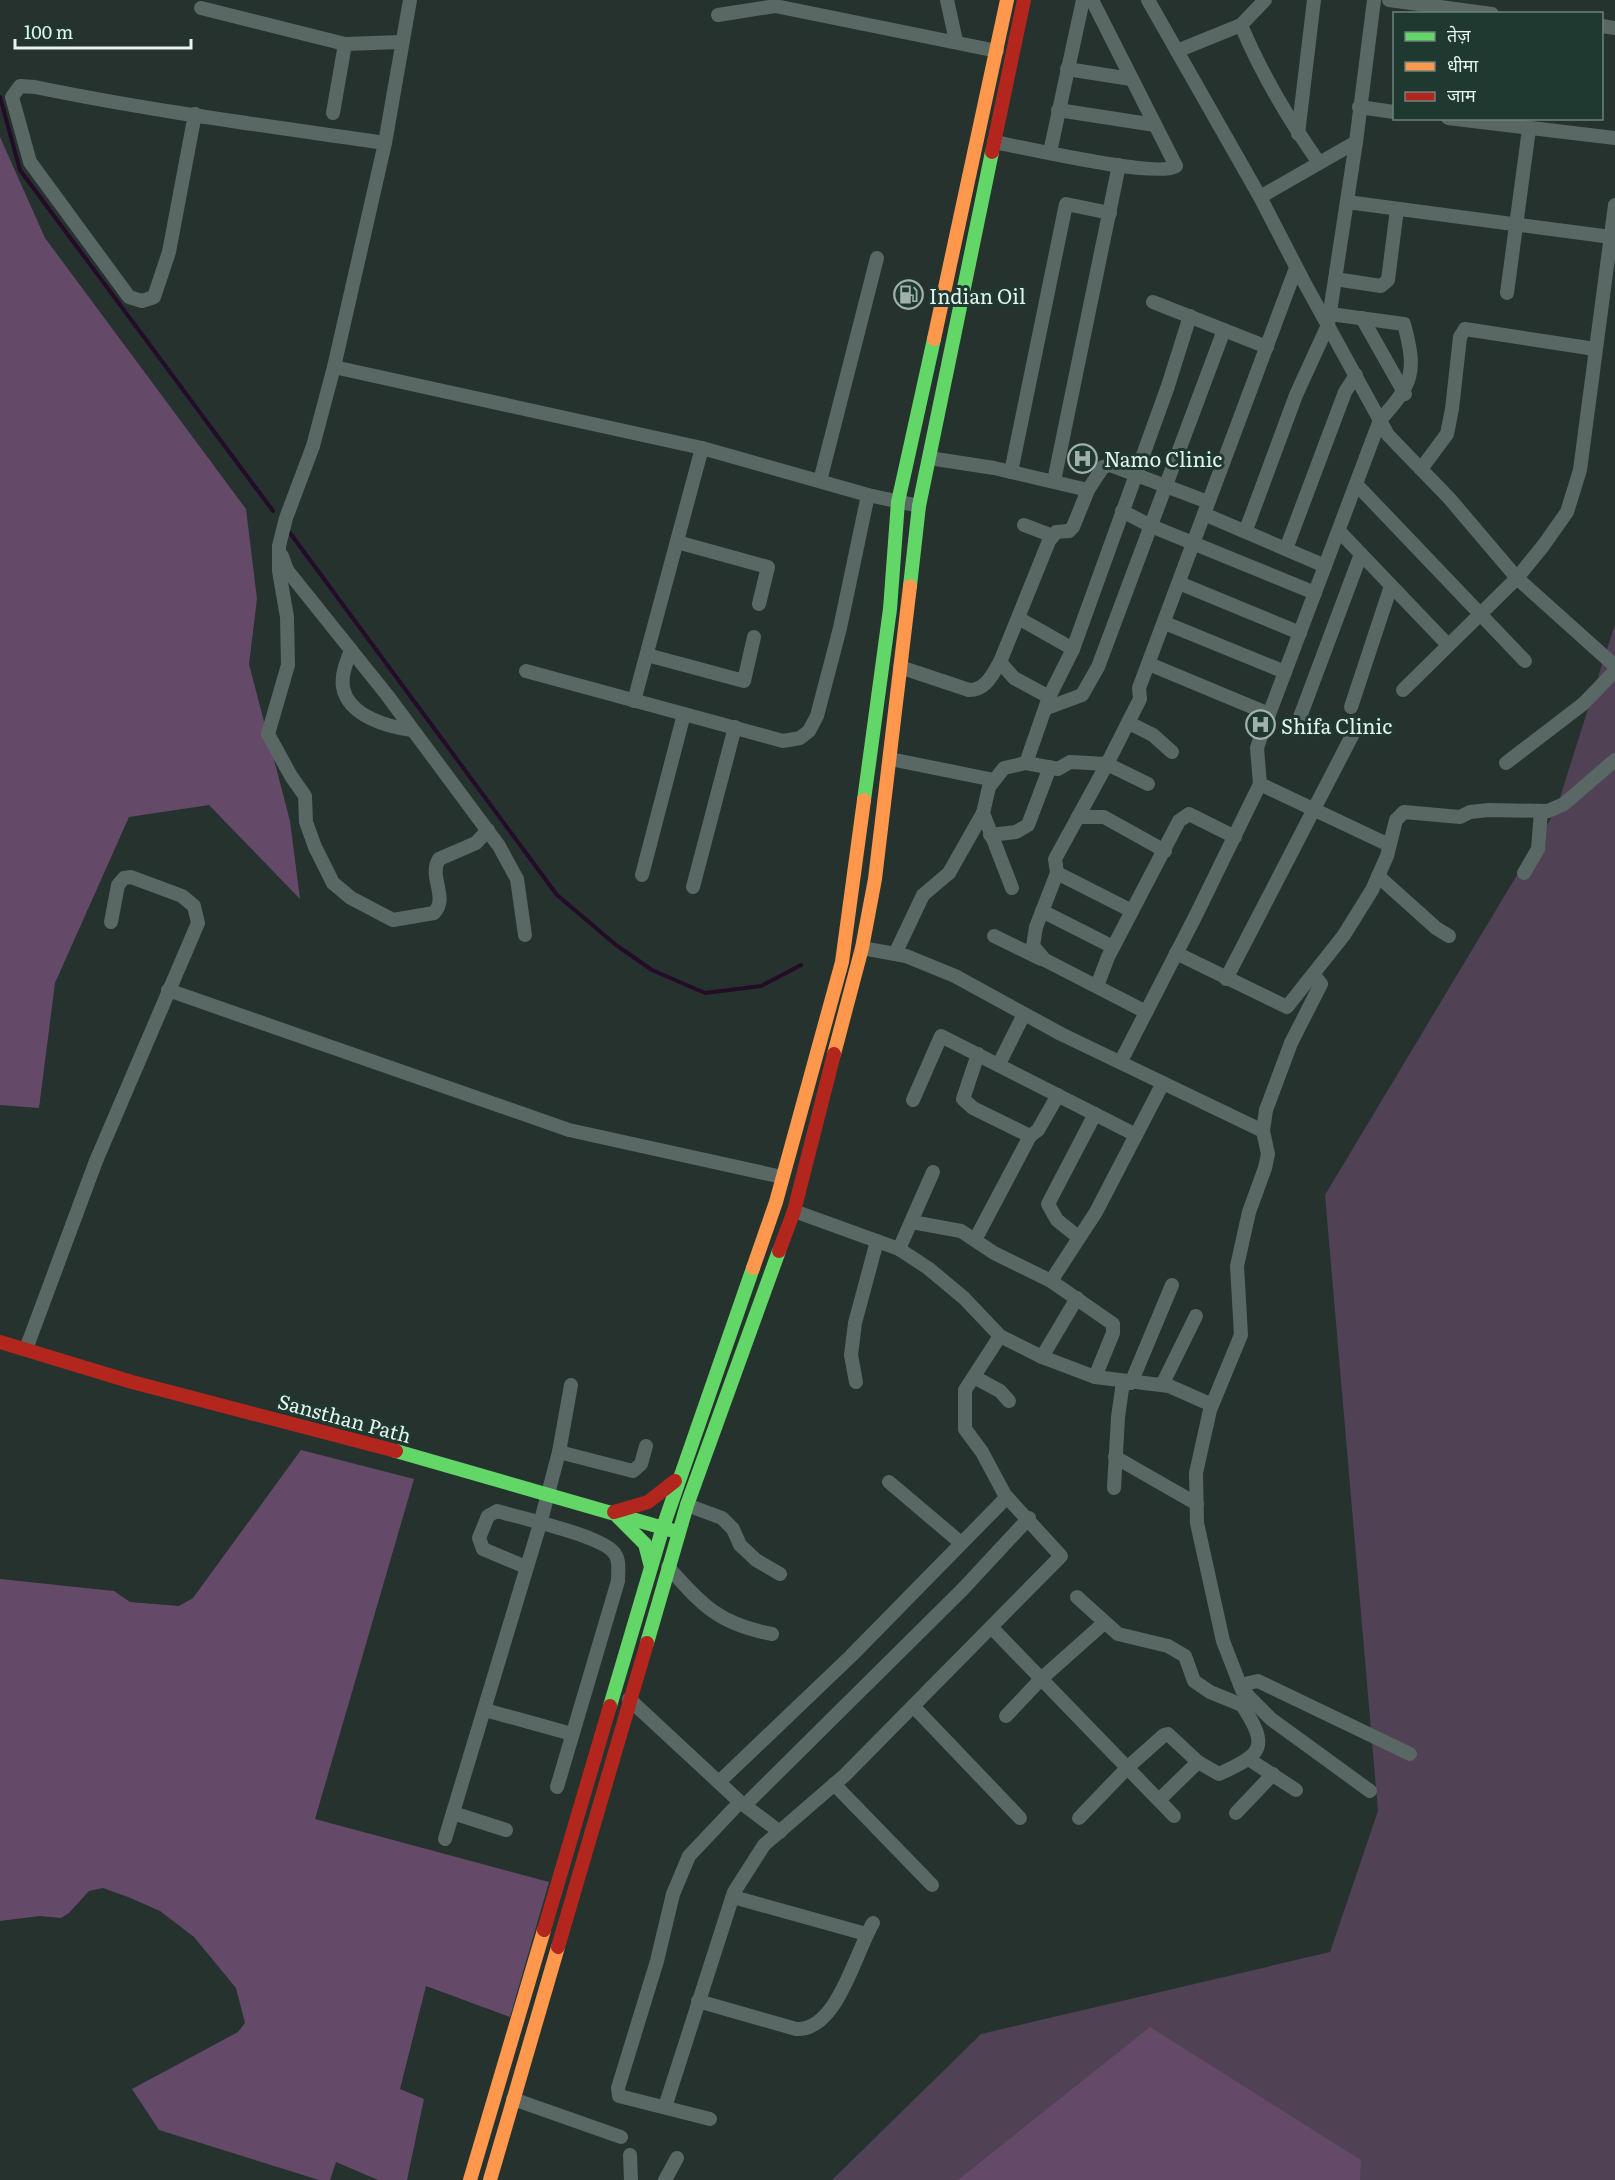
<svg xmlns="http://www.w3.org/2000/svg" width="1615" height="2180" viewBox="0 0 1615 2180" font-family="Literata,'Noto Sans Devanagari',serif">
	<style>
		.green { fill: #514154 }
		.forest { fill: #644a68 }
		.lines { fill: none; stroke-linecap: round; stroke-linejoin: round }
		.stream { stroke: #240c28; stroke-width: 4 }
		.street { stroke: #596864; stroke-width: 14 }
		.fast { stroke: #63d668; stroke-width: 14 }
		.slow { stroke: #ff974d; stroke-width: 14 }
		.jam { stroke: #b3261e; stroke-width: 14 }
		.labels { text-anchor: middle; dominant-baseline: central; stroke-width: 6; stroke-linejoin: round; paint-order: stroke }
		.poi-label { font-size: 20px; fill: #e5f4ee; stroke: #1f3830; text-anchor: start }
		.street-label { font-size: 20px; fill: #e5f4ee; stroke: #1f3830 }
	</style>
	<rect width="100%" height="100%" fill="#25322e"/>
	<path class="green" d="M 1615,624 L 1615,2180 L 832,2180 L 981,2034 L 1330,1952 L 1378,1811 L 1325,1195 L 1556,810 Z"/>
	<g class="forest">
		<path d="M 0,137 L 45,238 L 246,509 L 257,599 L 249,664 L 290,821 L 300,899 L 209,805 L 129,817 L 55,983 L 39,1108 L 0,1105 Z"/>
		<path d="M 301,1450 L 414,1479 L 315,1819 L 549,1882 L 510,2017 L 426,1986 L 400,2089 L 424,2099 L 407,2180 L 378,2180 L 336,2162 L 330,2180 L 319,2180 L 159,2130 L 132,2089 L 238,2032 L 245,2023 L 236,1988 L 194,1937 L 160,1911 L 128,1897 L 103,1888 L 89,1891 L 69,1913 L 61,1918 L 40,1916 L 0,1921 L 0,1579 L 114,1591 L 130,1602 L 179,1606 L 193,1598 Z"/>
		<path d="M 1150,2027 L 1361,2160 L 1360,2180 L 958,2180 Z"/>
	</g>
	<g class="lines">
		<g class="stream">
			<path d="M 0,97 L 20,170 L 273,511"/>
			<path d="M 290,533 L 557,895 L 616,945 L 652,970 L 705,993 L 761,986 L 801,965"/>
		</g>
		<g class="street">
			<path d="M 410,0 L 385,143 L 334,367 L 702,448 L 868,495 L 919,506"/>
			<path d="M 947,0 L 956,41"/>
			<path d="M 1148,0 L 1260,197 L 1304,282 L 1388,435 L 1449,498 L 1517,578 L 1615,666"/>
			<path d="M 1265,0 L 1241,25 C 1261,73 1289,120 1319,163"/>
			<path d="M 1389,0 L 1492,14"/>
			<path d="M 201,8 L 345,44 L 401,42"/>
			<path d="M 718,15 L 775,6 L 997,51"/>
			<path d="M 1602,26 L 1615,28"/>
			<path d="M 1177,51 L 1241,25"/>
			<path d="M 1067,69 L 1131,79"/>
			<path d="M 1359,107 L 1394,112"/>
			<path d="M 1058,110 L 1155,125"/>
			<path d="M 333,113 L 345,44"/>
			<path d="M 195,114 L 169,252 L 154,297 L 142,301 L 129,297 L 30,162 L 12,97 L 20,86 L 35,87 C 151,111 268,126 385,143"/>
			<path d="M 1448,118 L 1615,138"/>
			<path d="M 1298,134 L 1314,0"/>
			<path d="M 994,142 C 1022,147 1158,179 1176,166 L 1092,0"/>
			<path d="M 1050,152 L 1083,0"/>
			<path d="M 1260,197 L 1356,142"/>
			<path d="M 1347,202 L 1611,237"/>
			<path d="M 1335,279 L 1381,286 L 1388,280 L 1397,209"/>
			<path d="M 1507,293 L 1529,129"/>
			<path d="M 1153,302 L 1267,347"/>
			<path d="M 1362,318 L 1405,394"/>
			<path d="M 334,367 L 313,446 L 286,518 L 279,546 L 279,571 L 287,617 L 288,665 L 268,734 L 291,776 L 305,796 L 306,822 L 315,847 L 333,883 L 351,898 L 393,920 L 434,913 C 449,897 428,877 439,859 L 476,843 L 488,830"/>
			<path d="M 929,458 L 994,468 L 1088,490"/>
			<path d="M 1421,469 L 1447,434 L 1452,409 L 1460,337 L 1465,329 L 1595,349"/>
			<path d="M 1011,472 L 1066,204 L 1110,213"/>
			<path d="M 820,481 L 877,258"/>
			<path d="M 1054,481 L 1119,165"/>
			<path d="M 1356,484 L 1525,661"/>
			<path d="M 1122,511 L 1151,526 L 1315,593"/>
			<path d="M 1204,514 L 1325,566"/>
			<path d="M 1024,525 L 1053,536"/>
			<path d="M 1246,530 L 1296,395 L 1328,325 L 1356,142 L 1374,0"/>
			<path d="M 1339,531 L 1447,644"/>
			<path d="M 677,542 L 768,567 L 759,604"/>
			<path d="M 1286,549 L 1345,392 L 1356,375"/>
			<path d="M 282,556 L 287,570 L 387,695 L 499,846 L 517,879 L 525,935"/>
			<path d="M 1179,583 L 1300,633"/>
			<path d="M 1020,619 L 1073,649"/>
			<path d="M 1165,623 L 1285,672"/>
			<path d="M 351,650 C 347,661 341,674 343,687 C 348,716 388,727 412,730"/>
			<path d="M 647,655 L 744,681 L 754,637"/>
			<path d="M 1149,664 L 1269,714"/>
			<path d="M 900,667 L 969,690 C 986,690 992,675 1000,662"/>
			<path d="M 526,671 L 783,741 L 800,738 L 809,731 L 817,716 L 840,628 L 868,495"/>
			<path d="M 1403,690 L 1517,578 L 1543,546 L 1567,512 L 1580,470 L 1615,205"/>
			<path d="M 1049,697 L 1014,678 L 1000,662 L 1049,541 L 1056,532 L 1069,531 L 1073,527 L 1088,490 L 1103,467 L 1110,465 L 1208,502"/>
			<path d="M 634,701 L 702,448"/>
			<path d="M 1351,707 L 1391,586"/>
			<path d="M 1047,708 L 1082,695 L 1098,667 L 1224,330"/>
			<path d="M 1129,723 L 1153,735 L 1172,752"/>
			<path d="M 1297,725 L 1361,554"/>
			<path d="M 890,759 L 994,780"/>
			<path d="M 1026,763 L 1049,697 L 1073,649 L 1168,386 L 1190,316"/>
			<path d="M 1506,763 L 1583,704 L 1615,671"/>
			<path d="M 1260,784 L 1389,845"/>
			<path d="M 1078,817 L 1107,764 L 1148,784"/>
			<path d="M 990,835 L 1016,832 L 1028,825 L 1050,767"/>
			<path d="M 1057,873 L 1055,859 L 1078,817 L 1104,817 L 1165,851"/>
			<path d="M 1524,873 L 1538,849 L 1541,811"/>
			<path d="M 642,875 L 684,714"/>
			<path d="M 1378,876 L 1436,928 L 1449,936"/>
			<path d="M 693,887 L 735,727"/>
			<path d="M 1012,888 L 983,813 L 989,787 L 1004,768 L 1026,763 L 1058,769 L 1070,762 L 1107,764 L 1140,699 L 1139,688 L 1296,268"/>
			<path d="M 1042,911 L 1113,947"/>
			<path d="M 1132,911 L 1057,873 L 1036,927 L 1033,946 L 1045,960 L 1146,1012"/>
			<path d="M 994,936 L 1041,959"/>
			<path d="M 862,948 L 906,956 L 955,976 L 1061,1034 L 1263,1131"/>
			<path d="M 1176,953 L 1287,1007 L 1344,935 L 1372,890 L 1387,856 L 1396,820 L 1404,812 L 1460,817 L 1470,812 L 1489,810 L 1548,811 L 1564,804 L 1615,760"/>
			<path d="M 895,954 L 923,895 L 949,873 L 983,813"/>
			<path d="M 1314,975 L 1321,984 L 1291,1043 L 1266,1110 L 1263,1131 L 1268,1154 L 1265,1168 L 1249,1212 L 1237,1266 L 1241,1335 L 1210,1410 L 1196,1473 L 1197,1523 L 1223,1641 L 1242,1690 L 1271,1719 L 1370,1791"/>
			<path d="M 1226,979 L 1357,726"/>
			<path d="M 1097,986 L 1108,957 L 1179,821 L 1189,814 L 1235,837"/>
			<path d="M 168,990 L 569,1130 L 782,1177"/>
			<path d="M 978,1054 L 963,1099 L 973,1108 L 1030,1136 L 1038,1130 L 1058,1095"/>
			<path d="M 1121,1061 L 1196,915 L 1260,784 L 1257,748 L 1262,733 L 1380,420 C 1413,384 1417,372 1404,324 L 1330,314"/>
			<path d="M 999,1064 L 1024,1014"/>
			<path d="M 913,1100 L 941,1036 L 1136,1135"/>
			<path d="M 794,1211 L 899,1249 L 928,1268 L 964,1298 L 1000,1336 L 1042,1357 L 1095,1377 L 1169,1386 L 1212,1405"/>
			<path d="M 912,1222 L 961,1231 L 994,1253 L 1051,1281 L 1113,1324 L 1113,1333 L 1095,1377"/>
			<path d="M 1078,1237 L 1057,1220 L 1048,1204 L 1095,1114"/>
			<path d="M 975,1240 L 1030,1136"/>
			<path d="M 899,1249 L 933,1172"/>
			<path d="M 1051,1281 L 1096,1212 L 1163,1083"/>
			<path d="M 26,1349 L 96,1161 L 198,923 L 194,906 L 182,896 L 131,877 L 124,878 L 118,885 L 111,922"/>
			<path d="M 1042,1357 L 1077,1298"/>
			<path d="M 974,1377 L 1000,1391 L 1009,1401"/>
			<path d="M 856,1382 L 851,1355 L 855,1323 L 877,1241"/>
			<path d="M 1131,1383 L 1172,1285"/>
			<path d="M 1162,1385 L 1196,1316"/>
			<path d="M 559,1452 L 633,1471 L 641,1464 L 646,1446"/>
			<path d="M 1115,1457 L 1197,1504"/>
			<path d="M 889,1482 L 961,1543"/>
			<path d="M 1114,1488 L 1118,1417 L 1123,1382"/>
			<path d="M 687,1505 L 722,1518 L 733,1529 L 740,1545 L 756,1560 L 780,1574"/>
			<path d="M 526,1567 L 483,1549 L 479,1538 L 488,1516 L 497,1511 C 520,1518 604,1536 615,1554 C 620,1561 618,1572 618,1581 L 557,1787"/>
			<path d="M 668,1567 C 703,1606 719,1624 772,1634"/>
			<path d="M 1077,1597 L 1118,1634 L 1168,1646 L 1185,1656 L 1194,1681 L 1210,1692 L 1242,1705"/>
			<path d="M 992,1628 L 1174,1816"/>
			<path d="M 1240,1685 L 1258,1681 L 1410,1754"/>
			<path d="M 629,1699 L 740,1802 L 780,1832"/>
			<path d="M 913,1706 L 1020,1818"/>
			<path d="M 485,1710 L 572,1734"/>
			<path d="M 1006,1716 L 1041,1679 L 1104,1623"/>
			<path d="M 1250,1760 L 1296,1790"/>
			<path d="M 719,1782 L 851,1656 L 1007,1497"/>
			<path d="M 834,1784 L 932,1885"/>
			<path d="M 1159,1800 L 1198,1762"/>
			<path d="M 745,1805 L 963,1589 L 1029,1518"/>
			<path d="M 453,1813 L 506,1830"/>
			<path d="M 1236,1813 L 1273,1774"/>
			<path d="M 1079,1818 L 1128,1767 L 1164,1735 L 1168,1734 L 1198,1762 L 1219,1774 C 1262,1754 1270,1748 1242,1705 L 1247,1694"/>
			<path d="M 445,1839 L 540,1524 L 559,1452 L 571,1385"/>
			<path d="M 733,1897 L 866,1934"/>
			<path d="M 698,2001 L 796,2029 C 837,2032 855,1953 873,1923"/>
			<path d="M 513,2099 L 621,2137"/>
			<path d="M 665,2107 L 734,1892 L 764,1845 L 845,1775 L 1061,1556 L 1005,1495 L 982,1452 L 965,1429 L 965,1390 L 1000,1336"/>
			<path d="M 710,2119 L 619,2096 L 618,2088 L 657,1961 L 673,1894 L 689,1856 L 740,1802"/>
			<path d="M 630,2155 L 631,2180"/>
			<path d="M 665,2180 L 677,2158"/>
		</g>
		<g class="fast">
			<path d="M 910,586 L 919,506 L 992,152"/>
			<path d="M 864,800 L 890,609 L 898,502 L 934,339"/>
			<path d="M 396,1451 L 674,1531"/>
			<path d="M 618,1517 L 645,1544 L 651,1567"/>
			<path d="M 647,1643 L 687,1505 L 779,1251"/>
			<path d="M 610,1706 L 663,1527 L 753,1268"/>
		</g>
		<g class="slow">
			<path d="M 934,339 L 1007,0"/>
			<path d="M 834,1054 L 862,948 L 875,879 L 910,586"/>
			<path d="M 753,1268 L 776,1202 L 842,962 L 864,800"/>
			<path d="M 470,2180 L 544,1930"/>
			<path d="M 490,2180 L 558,1947"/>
		</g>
		<g class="jam">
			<path d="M 992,152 L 1024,0"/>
			<path d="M 779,1251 L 794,1211 L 834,1054"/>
			<path d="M 0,1342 L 132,1382 L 396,1451"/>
			<path d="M 614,1512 L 648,1502 L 675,1481"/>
			<path d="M 544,1930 L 610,1706"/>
			<path d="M 558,1947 L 647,1643"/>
		</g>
	</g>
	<defs>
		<symbol id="fuel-ring" viewBox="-11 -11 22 22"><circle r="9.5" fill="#1f3830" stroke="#a2b0ab" stroke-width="1.5"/><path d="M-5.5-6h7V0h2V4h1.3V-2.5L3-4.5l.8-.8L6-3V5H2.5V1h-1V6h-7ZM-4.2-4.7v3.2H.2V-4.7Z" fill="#a2b0ab"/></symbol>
		<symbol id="hospital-ring" viewBox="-11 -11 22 22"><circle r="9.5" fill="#1f3830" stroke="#a2b0ab" stroke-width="1.5"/><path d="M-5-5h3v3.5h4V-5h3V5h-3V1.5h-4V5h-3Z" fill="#a2b0ab"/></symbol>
	</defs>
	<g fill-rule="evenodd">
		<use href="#fuel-ring" x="892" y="278" width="33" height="33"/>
		<use href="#hospital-ring" x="1066" y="442" width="33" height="33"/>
		<use href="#hospital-ring" x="1244" y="708" width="33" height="33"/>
	</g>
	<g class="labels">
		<g class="poi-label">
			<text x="929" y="295">Indian Oil</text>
			<text x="1104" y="458">Namo Clinic</text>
			<text x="1281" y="725">Shifa Clinic</text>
		</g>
		<g class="street-label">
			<text transform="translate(345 1417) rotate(15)">Sansthan Path</text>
		</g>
	</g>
	<rect x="1393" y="12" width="210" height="108" fill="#1f3830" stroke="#6e837c" stroke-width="1.5"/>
	<rect x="1405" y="32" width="30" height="9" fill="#63d668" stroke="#6e837c" stroke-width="1.5"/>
	<text x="1447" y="42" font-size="18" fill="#e5f4ee">तेज़</text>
	<rect x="1405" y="62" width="30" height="9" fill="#ff974d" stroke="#6e837c" stroke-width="1.5"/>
	<text x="1447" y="72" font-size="18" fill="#e5f4ee">धीमा</text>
	<rect x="1405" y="92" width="30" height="9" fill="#b3261e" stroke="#6e837c" stroke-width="1.5"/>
	<text x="1447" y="102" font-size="18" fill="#e5f4ee">जाम</text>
	<path d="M15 39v9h176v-9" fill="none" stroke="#e5f4ee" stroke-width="3"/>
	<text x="24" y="39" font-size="18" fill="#e5f4ee" stroke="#1f3830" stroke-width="4.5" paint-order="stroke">100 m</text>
</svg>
